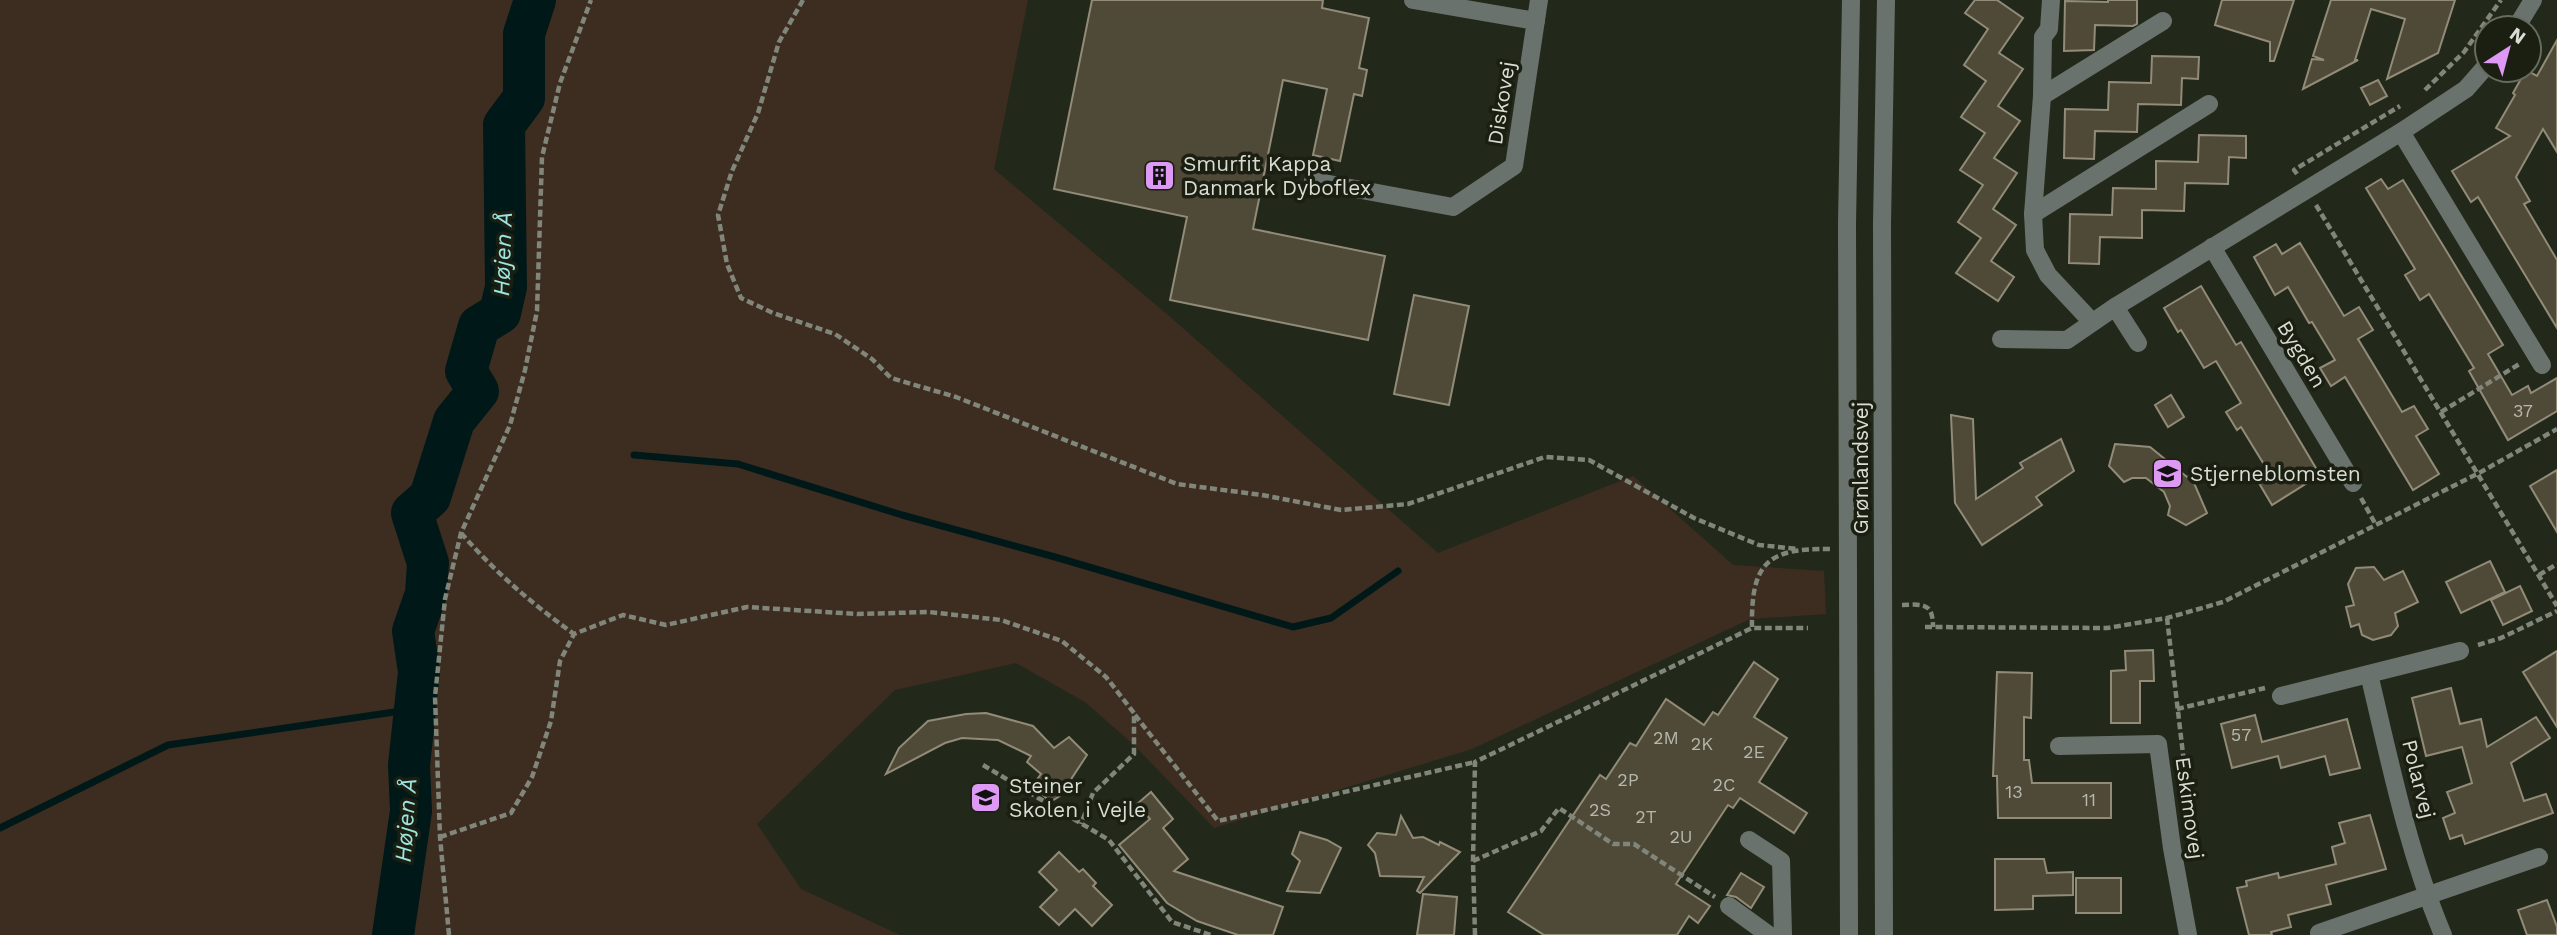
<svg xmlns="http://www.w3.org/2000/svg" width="2557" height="935" viewBox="0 0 2557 935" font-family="'Work Sans',sans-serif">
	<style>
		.green { fill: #3d2d21 }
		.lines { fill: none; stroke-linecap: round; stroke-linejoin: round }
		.stream { stroke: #001918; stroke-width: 7 }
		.river { stroke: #001918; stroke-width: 42 }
		.building { fill: #4f4938; stroke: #918b78; stroke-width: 2 }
		.path { stroke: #81867a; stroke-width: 4.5; stroke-dasharray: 7 3.5; stroke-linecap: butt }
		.minor { stroke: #6a726d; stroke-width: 18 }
		.labels { text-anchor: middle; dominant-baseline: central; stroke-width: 7; stroke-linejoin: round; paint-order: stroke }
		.number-label { font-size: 18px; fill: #b6b8ad }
		.street-label { font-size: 21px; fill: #d9ddd4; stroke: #1a1f11 }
		.poi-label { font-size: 21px; fill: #d9ddd4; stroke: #1a1f11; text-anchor: start }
		.water-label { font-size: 23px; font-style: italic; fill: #9ee5e2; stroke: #1a1f11 }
	</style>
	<rect width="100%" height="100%" fill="#23291a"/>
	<path class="green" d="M 0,0 L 1028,0 L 994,169 L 1168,315 L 1438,553 L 1633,476 L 1733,565 L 1824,571 L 1826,614 L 1750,619 L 1472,749 L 1214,828 L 1133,744 L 1085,702 L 1016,663 L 895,690 L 757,824 L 801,889 L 900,935 L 0,935 Z"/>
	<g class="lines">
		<g class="stream">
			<path d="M 634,455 L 738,464 L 902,515 L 1055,557 L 1293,627 L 1331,618 L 1398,571"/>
			<path d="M 0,828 L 168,745 L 415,709"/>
		</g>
		<path class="river" d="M 393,935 L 411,811 L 409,765 L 419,672 L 413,631 L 426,594 L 428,563 L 412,513 L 430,497 L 454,421 L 478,391 L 466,371 L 479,326 L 500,313 L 506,287 L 504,125 L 524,98 L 524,34 L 535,0"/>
	</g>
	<g class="building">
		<path d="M 1092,0 L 1323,0 L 1322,8 L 1369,18 L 1359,68 L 1367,70 L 1362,96 L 1354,94 L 1340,161 L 1313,155 L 1327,89 L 1283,80 L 1253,229 L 1385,256 L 1368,340 L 1170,300 L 1187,217 L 1054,189 Z"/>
		<path d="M 1975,0 L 1997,0 L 2023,18 L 1999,53 L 2023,69 L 1998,106 L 2020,121 L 1994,158 L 2017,173 L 1993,209 L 2016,225 L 1991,261 L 2014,277 L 1998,301 L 1956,273 L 1981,238 L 1958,222 L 1983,185 L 1960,170 L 1985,133 L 1961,117 L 1986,81 L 1964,65 L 1988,29 L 1965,13 Z"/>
		<path d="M 2108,0 L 2137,0 L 2137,24 L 2133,26 L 2095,25 L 2094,50 L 2064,51 L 2065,1 L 2108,2 Z"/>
		<path d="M 2222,0 L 2294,0 L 2274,61 L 2270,61 L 2270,42 L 2215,25 Z"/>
		<path d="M 2331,0 L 2455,0 L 2438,53 L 2387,79 L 2405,19 L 2371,9 L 2355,60 L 2358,60 L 2303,89 L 2312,59 L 2324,60 L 2313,56 Z"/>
		<path d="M 2557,40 L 2557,152 L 2543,129 L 2516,177 L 2530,201 L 2524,204 L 2557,260 L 2557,328 L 2478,197 L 2471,202 L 2452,171 L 2510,136 L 2496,128 L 2515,95 L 2513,93 L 2526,70 L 2537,76 Z"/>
		<path d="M 2152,56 L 2199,57 L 2198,79 L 2182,78 L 2181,105 L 2138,104 L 2137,132 L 2095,131 L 2094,159 L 2064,158 L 2065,109 L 2108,110 L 2109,82 L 2151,83 Z"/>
		<path d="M 2378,80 L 2387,96 L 2370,105 L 2361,88 Z"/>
		<path d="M 2199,135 L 2246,136 L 2246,158 L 2229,157 L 2228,184 L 2185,183 L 2184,211 L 2142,210 L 2142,238 L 2100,237 L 2099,264 L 2069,263 L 2070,214 L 2112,215 L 2113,188 L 2156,189 L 2156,161 L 2198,162 Z"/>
		<path d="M 2381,179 L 2388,189 L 2403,180 L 2447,252 L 2503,345 L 2488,354 L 2512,395 L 2528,386 L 2531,393 L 2557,378 L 2557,411 L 2508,440 L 2469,371 L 2474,368 L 2429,294 L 2420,300 L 2405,275 L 2415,269 L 2366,188 Z"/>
		<path d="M 2300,243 L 2344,316 L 2359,307 L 2373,330 L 2358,339 L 2402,412 L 2414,406 L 2428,429 L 2416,436 L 2439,474 L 2413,490 L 2345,377 L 2331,386 L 2320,368 L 2335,360 L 2312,322 L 2309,323 L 2288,287 L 2275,295 L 2254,257 L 2276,244 L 2282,254 Z"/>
		<path d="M 2201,286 L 2236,345 L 2241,342 L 2320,475 L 2272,505 L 2256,478 L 2268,471 L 2241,427 L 2237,430 L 2226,412 L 2241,403 L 2216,361 L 2204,368 L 2181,330 L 2178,332 L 2164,308 Z"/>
		<path d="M 1414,295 L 1469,306 L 1449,405 L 1394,394 Z"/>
		<path d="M 2171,395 L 2184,417 L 2168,427 L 2155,405 Z"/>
		<path d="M 1951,415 L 1973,419 L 1976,499 L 2023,468 L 2020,463 L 2061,439 L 2074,471 L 2036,497 L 2042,505 L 1982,545 L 1955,503 Z"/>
		<path d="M 2115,444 L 2150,447 L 2187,477 L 2191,476 L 2207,513 L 2186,525 L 2168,515 L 2170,506 L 2164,492 L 2146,478 L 2132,478 L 2124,482 L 2109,466 Z"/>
		<path d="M 2557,470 L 2557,532 L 2530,486 Z"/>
		<path d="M 2490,561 L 2505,592 L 2461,613 L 2446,582 Z"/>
		<path d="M 2374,567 L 2384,580 L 2403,571 L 2418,602 L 2395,613 L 2398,626 L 2391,635 L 2373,640 L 2362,635 L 2359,624 L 2351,627 L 2346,607 L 2354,605 L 2348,584 L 2356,568 Z"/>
		<path d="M 2520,586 L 2532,611 L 2503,625 L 2491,600 Z"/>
		<path d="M 2153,650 L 2154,681 L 2140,681 L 2140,723 L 2111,723 L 2111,671 L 2126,670 L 2125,651 Z"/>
		<path d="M 2557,651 L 2557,727 L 2523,672 Z"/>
		<path d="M 1754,662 L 1778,679 L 1754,717 L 1787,738 L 1759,782 L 1807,813 L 1794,833 L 1740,798 L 1733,808 L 1728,805 L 1676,884 L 1710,906 L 1698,923 L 1689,916 L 1677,935 L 1544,935 L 1508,912 L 1600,775 L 1606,779 L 1630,743 L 1636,746 L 1666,699 L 1704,725 L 1713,712 L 1718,715 Z"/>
		<path d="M 1997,672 L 2032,673 L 2031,718 L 2024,717 L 2024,760 L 2029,760 L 2032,783 L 2111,783 L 2111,818 L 1998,818 L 1997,776 L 1993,776 Z"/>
		<path d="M 2451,688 L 2460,724 L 2481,719 L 2487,747 L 2536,717 L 2550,738 L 2511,763 L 2524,801 L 2546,794 L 2553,813 L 2465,844 L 2462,835 L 2450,839 L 2443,818 L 2455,813 L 2447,792 L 2472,783 L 2462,747 L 2426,756 L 2412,698 Z"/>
		<path d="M 986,713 L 1033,726 L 1054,748 L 1069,737 L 1087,755 L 1060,796 L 1050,802 L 1033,785 L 1041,774 L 1027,762 L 1031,756 L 998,740 L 962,738 L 945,743 L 886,774 L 899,748 L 928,721 L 966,714 Z"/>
		<path d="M 2255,715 L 2262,742 L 2347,719 L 2360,768 L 2330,775 L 2325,756 L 2281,768 L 2278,756 L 2232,768 L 2221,724 Z"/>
		<path d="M 1151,792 L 1173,819 L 1163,828 L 1188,859 L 1174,871 L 1283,907 L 1273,935 L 1238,935 L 1197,921 L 1167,903 L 1119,845 L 1150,819 L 1137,804 Z"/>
		<path d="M 2370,815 L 2386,869 L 2326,885 L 2331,904 L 2288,915 L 2291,927 L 2271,932 L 2272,935 L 2249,935 L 2237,888 L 2247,886 L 2246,881 L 2278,873 L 2279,878 L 2336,864 L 2332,847 L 2345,843 L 2339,823 Z"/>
		<path d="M 1401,816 L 1413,838 L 1423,837 L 1439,845 L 1440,842 L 1460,852 L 1420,893 L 1417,891 L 1424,877 L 1380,876 L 1375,853 L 1368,845 L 1377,833 L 1396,835 Z"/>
		<path d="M 1300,832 L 1327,840 L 1341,848 L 1320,893 L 1287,891 L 1300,861 L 1292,854 Z"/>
		<path d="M 1059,852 L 1079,872 L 1083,869 L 1096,883 L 1093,886 L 1112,905 L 1092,926 L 1075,909 L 1059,925 L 1040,907 L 1057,890 L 1039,872 Z"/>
		<path d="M 1995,859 L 2044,859 L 2047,873 L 2073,872 L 2073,895 L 2033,896 L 2033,909 L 1995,910 Z"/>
		<path d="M 1741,873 L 1764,887 L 1751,908 L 1736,897 L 1727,895 Z"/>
		<rect x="2076" y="878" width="45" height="35"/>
		<path d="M 1423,894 L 1457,897 L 1454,935 L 1417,935 Z"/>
		<path d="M 2547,900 L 2557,927 L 2557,935 L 2527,935 L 2518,910 Z"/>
	</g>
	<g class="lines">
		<g class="path">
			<path d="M 803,0 L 779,42 L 758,113 L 732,171 L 718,215 L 727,264 L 741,298 L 773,313 L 835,334 L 872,359 L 891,378 L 956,397 L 1177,484 L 1262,495 L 1341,510 L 1408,504 L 1545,457 L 1589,460 L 1694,518 L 1759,545 L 1798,549"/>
			<path d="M 2425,90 L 2464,52 L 2501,0"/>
			<path d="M 2297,174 L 2294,170 L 2400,106"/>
			<path d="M 2316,205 L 2557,606"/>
			<path d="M 2441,412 L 2521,363"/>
			<path d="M 2361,498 L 2376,525"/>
			<path d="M 461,533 C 497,574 530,602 574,634"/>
			<path d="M 2539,575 L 2557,564"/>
			<path d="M 1902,605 C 1924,604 1933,603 1933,627"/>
			<path d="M 2167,618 L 2187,788"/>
			<path d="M 1752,627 C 1751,563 1767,548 1830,549"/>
			<path d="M 1925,627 L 2107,628 L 2167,618 L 2223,602 L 2479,473 L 2557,429"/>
			<path d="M 2478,645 L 2501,638 L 2557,611"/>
			<path d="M 2177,709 L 2265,688"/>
			<path d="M 1135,715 L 1218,821 L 1475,762"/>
			<path d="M 983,765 L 1109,840 L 1172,922 L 1211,935"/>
			<path d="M 440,837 L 511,813 L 532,777 L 551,721 L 560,661 L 574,634 L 623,615 L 666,625 L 747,607 L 857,614 L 929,612 L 1001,620 L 1062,641 L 1106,677 L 1134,713 L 1134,754 L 1093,793 L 1081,824"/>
			<path d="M 1473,861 L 1541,831 L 1559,808 L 1613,844 L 1634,844 L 1715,897"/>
			<path d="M 449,935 L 440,837 L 435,697 L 445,599 L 461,533 L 510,425 L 525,370 L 537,311 L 542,157 L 560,83 L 591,0"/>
			<path d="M 1475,935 L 1473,861 L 1475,762 L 1752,628 L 1808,628"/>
		</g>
		<g class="minor">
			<path d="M 1413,0 L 1536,21"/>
			<path d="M 2051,0 L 2049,29 L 2043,37 L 2042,96 L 2033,214 L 2035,250 L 2048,275 L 2092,322"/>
			<path d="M 2516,28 L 2533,0"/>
			<path d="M 2042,96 L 2163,21"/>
			<path d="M 2401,132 L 2542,365"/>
			<path d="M 1313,181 L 1453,207 L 1514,166 L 1539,0"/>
			<path d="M 2033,214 L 2209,104"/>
			<path d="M 2212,247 L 2353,483"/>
			<path d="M 2115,307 L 2138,343"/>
			<path d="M 2001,339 L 2067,340 L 2115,307 L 2401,132 L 2466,89 L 2487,65"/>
			<path d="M 2369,674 C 2390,762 2408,852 2443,935"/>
			<path d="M 2281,696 L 2460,651"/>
			<path d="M 2059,746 L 2158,744 L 2172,848 L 2188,935"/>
			<path d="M 1749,840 L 1781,861 L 1783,935"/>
			<path d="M 1729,906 L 1769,935"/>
			<path d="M 2319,933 L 2539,857"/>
			<path d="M 1849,935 L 1847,224 L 1851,0"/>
			<path d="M 1884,935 L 1882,224 L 1886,0"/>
		</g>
	</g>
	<defs>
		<symbol id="building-square" viewBox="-11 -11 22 22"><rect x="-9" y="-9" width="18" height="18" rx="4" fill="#dd99f4" stroke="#1a1f11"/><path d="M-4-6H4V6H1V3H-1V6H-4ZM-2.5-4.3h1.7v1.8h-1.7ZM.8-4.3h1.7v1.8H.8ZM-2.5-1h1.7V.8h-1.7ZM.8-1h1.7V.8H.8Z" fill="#111"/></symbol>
		<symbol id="school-square" viewBox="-11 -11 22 22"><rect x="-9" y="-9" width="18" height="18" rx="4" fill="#dd99f4" stroke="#1a1f11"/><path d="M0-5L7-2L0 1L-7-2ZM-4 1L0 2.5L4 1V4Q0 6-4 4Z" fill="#111"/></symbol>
	</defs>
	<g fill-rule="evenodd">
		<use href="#building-square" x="1142" y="158" width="35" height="35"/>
		<use href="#school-square" x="2150" y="456" width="35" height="35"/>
		<use href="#school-square" x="968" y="780" width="35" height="35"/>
	</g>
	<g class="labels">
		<g class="number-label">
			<text x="2523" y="410">37</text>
			<text x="2241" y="734">57</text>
			<text x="1666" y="737">2M</text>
			<text x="1702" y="743">2K</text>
			<text x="1754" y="751">2E</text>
			<text x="1628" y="779">2P</text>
			<text x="1724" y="784">2C</text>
			<text x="2014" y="791">13</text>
			<text x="2089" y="799">11</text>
			<text x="1600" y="809">2S</text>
			<text x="1646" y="816">2T</text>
			<text x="1681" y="836">2U</text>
		</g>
		<g class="street-label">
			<text transform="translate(1501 103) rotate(-81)">Diskovej</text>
			<text transform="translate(2302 354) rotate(59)">Bygden</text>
			<text transform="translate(1860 468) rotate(-90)">Grønlandsvej</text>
			<text transform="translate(2419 779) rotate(76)">Polarvej</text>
			<text transform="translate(2190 808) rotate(82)">Eskimovej</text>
		</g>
		<g class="poi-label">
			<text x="1183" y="163">Smurfit Kappa<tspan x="1183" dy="24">Danmark Dyboflex</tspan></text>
			<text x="2190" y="473">Stjerneblomsten</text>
			<text x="1009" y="785">Steiner<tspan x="1009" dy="24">Skolen i Vejle</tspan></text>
		</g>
		<g class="water-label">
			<text transform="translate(503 254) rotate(-88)">Højen Å</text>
			<text transform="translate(406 820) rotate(-86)">Højen Å</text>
		</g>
	</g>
	<g transform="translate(2508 49) rotate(36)"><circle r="33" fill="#1a1f11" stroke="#666b5f" stroke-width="2"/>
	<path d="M0-5L12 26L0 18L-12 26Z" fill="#dd99f4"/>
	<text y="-10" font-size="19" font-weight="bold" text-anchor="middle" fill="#d9ddd4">N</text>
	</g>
</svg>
